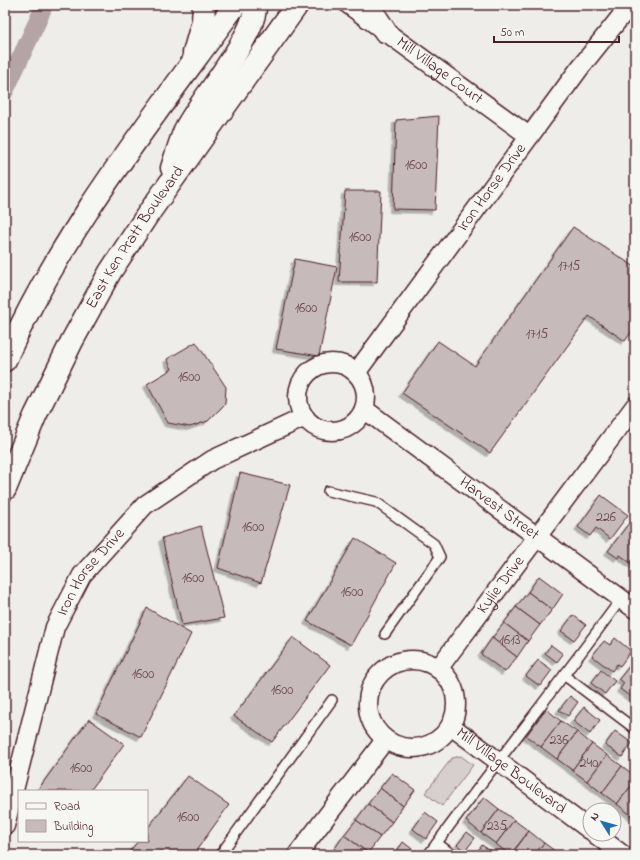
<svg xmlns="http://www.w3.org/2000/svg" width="640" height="860" viewBox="0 0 640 860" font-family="'Indie Flower',sans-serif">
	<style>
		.green { fill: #d7cfce; stroke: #90777c }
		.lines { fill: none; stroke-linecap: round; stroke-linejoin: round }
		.canal { stroke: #b4a4a5; stroke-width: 18 }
		.building { fill: #c6babb; stroke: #4a1f2b; filter: url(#shadow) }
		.lane-casing { stroke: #4a1f2b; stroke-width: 12 }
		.street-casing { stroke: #4a1f2b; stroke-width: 21 }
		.highway-casing { stroke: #4a1f2b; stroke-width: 25 }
		.lane { stroke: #f6f6f2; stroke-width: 9 }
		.street { stroke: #f6f6f2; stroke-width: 18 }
		.highway { stroke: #f6f6f2; stroke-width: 22 }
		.labels { text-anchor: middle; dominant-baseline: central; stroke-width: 4; stroke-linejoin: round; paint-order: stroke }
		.number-label { font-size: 14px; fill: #69464f }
		.street-label { font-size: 16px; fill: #4a1f2b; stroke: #f6f6f2 }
	</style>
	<defs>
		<filter id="shadow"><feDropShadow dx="-3.5" dy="3.5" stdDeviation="0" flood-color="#0004"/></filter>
	</defs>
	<rect width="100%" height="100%" fill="#efedea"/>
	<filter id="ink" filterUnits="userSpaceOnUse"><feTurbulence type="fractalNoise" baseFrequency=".025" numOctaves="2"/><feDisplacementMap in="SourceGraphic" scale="8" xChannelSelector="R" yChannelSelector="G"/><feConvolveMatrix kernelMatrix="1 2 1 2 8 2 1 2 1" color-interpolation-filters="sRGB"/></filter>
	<g filter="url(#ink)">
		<path class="green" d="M 461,756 L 473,765 L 442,806 L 425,793 L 452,758 Z"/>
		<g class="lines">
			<path class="canal" d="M 5,91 L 39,18 L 44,5"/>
		</g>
		<g class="building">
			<path d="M 439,116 L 435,210 L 393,209 L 396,120 Z"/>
			<path d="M 345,191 L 381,191 L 377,282 L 339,282 Z"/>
			<path d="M 573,227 L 635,267 L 635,327 L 625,341 L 589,316 L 490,453 L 402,393 L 438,341 L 475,366 Z"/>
			<path d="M 295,259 L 337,267 L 319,356 L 276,349 Z"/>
			<path d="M 196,342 L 226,387 L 225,404 L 208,421 L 190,427 L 168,423 L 147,384 L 172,369 L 167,359 Z"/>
			<path d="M 240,473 L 290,485 L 261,583 L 218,568 Z"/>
			<path d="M 601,495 L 628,515 L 610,539 L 596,528 L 590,536 L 578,527 Z"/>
			<path d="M 629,523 L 635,527 L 635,566 L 620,555 L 618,558 L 608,551 Z"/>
			<path d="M 201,526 L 224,618 L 182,625 L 162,538 Z"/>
			<path d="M 355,538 L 396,563 L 351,645 L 307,621 Z"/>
			<path d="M 539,576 L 563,594 L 552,610 L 528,592 Z"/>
			<path d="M 528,592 L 552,610 L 540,625 L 516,607 Z"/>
			<path d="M 516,607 L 540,625 L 528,641 L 504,623 Z"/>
			<path d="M 147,608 L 191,634 L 141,737 L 96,714 Z"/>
			<path d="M 573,615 L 586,625 L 574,640 L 561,631 Z"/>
			<path d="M 504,623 L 528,641 L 517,657 L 492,638 Z"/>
			<path d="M 293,637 L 330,665 L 272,742 L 234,716 Z"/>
			<path d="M 492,638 L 517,657 L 505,672 L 481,654 Z"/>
			<path d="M 615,638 L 631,651 L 620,666 L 617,664 L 612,671 L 592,656 L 604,641 L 610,645 Z"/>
			<path d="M 551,645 L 563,654 L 557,662 L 545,653 Z"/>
			<path d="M 635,659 L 635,700 L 620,689 L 624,683 L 619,679 Z"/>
			<path d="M 538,660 L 552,670 L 540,686 L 526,676 Z"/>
			<path d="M 601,670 L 615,681 L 605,694 L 591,683 Z"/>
			<path d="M 570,696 L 578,702 L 568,716 L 559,710 Z"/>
			<path d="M 584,707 L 600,720 L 590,734 L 573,721 Z"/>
			<path d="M 546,709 L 561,721 L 541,747 L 526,736 Z"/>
			<path d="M 89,719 L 124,744 L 90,791 L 37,791 Z"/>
			<path d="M 561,721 L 577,732 L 557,759 L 541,747 Z"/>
			<path d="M 615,731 L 632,743 L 622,757 L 605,745 Z"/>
			<path d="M 577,732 L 592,744 L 572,770 L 557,759 Z"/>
			<path d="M 592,744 L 607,755 L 587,781 L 572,770 Z"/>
			<path d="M 607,755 L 622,766 L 602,793 L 587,781 Z"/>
			<path d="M 622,766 L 635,776 L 635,781 L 617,804 L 602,793 Z"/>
			<path d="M 392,773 L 415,790 L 403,806 L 380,788 Z"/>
			<path d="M 188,776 L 229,805 L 193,855 L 127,855 L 138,841 L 147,841 L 147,829 Z"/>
			<path d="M 635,781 L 635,812 L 632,816 L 617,804 Z"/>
			<path d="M 380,788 L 403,806 L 392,822 L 368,804 Z"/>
			<path d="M 484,797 L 499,809 L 481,833 L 466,821 Z"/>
			<path d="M 368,804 L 392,822 L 380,837 L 356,820 Z"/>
			<path d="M 499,809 L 514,820 L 496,844 L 481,833 Z"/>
			<path d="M 425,812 L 438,822 L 426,839 L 413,829 Z"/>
			<path d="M 356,820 L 380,837 L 368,853 L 344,835 Z"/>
			<path d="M 514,820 L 529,831 L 510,855 L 496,844 Z"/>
			<path d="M 529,831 L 544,843 L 534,855 L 511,855 Z"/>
			<path d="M 467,832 L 475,838 L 465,851 L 457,845 Z"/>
			<path d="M 344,835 L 368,853 L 366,855 L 338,855 L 333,851 Z"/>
			<path d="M 403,842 L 416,852 L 414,855 L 402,855 L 397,851 Z"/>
			<path d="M 544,843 L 559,854 L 558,855 L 534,855 Z"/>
			<path d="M 482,845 L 496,855 L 475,855 Z"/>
		</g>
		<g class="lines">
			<defs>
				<g id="lane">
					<path d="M 328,491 L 376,502 L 434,544 L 440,557 L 385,634"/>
					<path d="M 565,676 L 635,729"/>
					<path d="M 437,843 L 453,855"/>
					<path d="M 220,855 L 332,700"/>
					<path d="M 428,855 C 491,769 558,685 621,599"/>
				</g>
				<g id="street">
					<path id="s1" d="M 349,5 L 529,136"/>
					<circle cx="332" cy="397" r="34"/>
					<path id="s2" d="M 356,373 L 579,69 L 630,5"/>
					<path id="s3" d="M 364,409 L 635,609"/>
					<circle cx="412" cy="704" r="44"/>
					<path id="s4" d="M 438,669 L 635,406"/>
					<path id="s5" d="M 451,726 L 590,830"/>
					<path id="s6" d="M 5,826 L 55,627 L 82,575 L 145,505 L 212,460 L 305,417"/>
					<path d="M 595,834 L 623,855"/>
					<path d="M 297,855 L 385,740"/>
				</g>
				<g id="highway">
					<path d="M 368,5 L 385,31"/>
					<path d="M 194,53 L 203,21 L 204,5"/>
					<path d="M 172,168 C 176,156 180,142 185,130 C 200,100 257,35 255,5"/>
					<path d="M 5,360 C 62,231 152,119 235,5"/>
					<path id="s7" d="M 5,489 L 35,416 L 72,341 L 110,272 L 148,214 L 297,5"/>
				</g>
			</defs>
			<use href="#lane" class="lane-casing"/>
			<use href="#street" class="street-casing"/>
			<use href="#highway" class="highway-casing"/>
			<use href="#lane" class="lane"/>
			<use href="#street" class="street"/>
			<use href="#highway" class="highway"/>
		</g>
	</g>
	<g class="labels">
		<g class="number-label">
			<text x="416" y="165">1600</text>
			<text x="360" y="237">1600</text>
			<text x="569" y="266">1715</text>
			<text x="306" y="308">1600</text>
			<text x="537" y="334">1715</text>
			<text x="189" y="377">1600</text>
			<text x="606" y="517">226</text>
			<text x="253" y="527">1600</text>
			<text x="193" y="578">1600</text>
			<text x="352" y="592">1600</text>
			<text x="510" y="640">1613</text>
			<text x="143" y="674">1600</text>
			<text x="282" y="690">1600</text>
			<text x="559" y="740">236</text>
			<text x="589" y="763">240</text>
			<text x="81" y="768">1600</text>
			<text x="188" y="817">1600</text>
			<text x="497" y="826">235</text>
		</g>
		<g class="street-label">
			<text stroke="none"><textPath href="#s1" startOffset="112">Mill Village Court</textPath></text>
			<text stroke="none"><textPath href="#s2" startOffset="230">Iron Horse Drive</textPath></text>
			<text stroke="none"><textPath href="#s7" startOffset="284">East Ken Pratt Boulevard</textPath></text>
			<text stroke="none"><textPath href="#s3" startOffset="168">Harvest Street</textPath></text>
			<text stroke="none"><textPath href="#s6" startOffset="271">Iron Horse Drive</textPath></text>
			<text stroke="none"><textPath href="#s4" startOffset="105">Kylie Drive</textPath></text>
			<text stroke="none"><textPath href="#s5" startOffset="75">Mill Village Boulevard</textPath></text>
		</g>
	</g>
	<rect width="640" height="860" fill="none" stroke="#f6f6f2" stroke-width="20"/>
	<rect x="10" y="10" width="620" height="840" fill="none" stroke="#4a1f2b" stroke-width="1.5" filter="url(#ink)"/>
	<rect x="18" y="790" width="130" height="52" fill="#f6f6f2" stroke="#b1a0a2"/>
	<rect x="26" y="803" width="20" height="6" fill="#f6f6f2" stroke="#b1a0a2"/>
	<text x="54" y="810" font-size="12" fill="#4a1f2b">Road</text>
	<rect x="26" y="820" width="20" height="12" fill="#c6babb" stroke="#b1a0a2"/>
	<text x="54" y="830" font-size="12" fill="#4a1f2b">Building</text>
	<g transform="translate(602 822) rotate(307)"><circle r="19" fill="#f6f6f2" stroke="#b1a0a2"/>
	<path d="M0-3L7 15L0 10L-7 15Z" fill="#1f6fb2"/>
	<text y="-6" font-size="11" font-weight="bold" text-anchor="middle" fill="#4a1f2b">N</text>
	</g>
	<path d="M494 36v6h125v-6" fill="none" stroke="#4a1f2b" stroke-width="2"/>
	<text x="500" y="36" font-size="12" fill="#4a1f2b" stroke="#f6f6f2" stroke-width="3" paint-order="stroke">50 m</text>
</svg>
